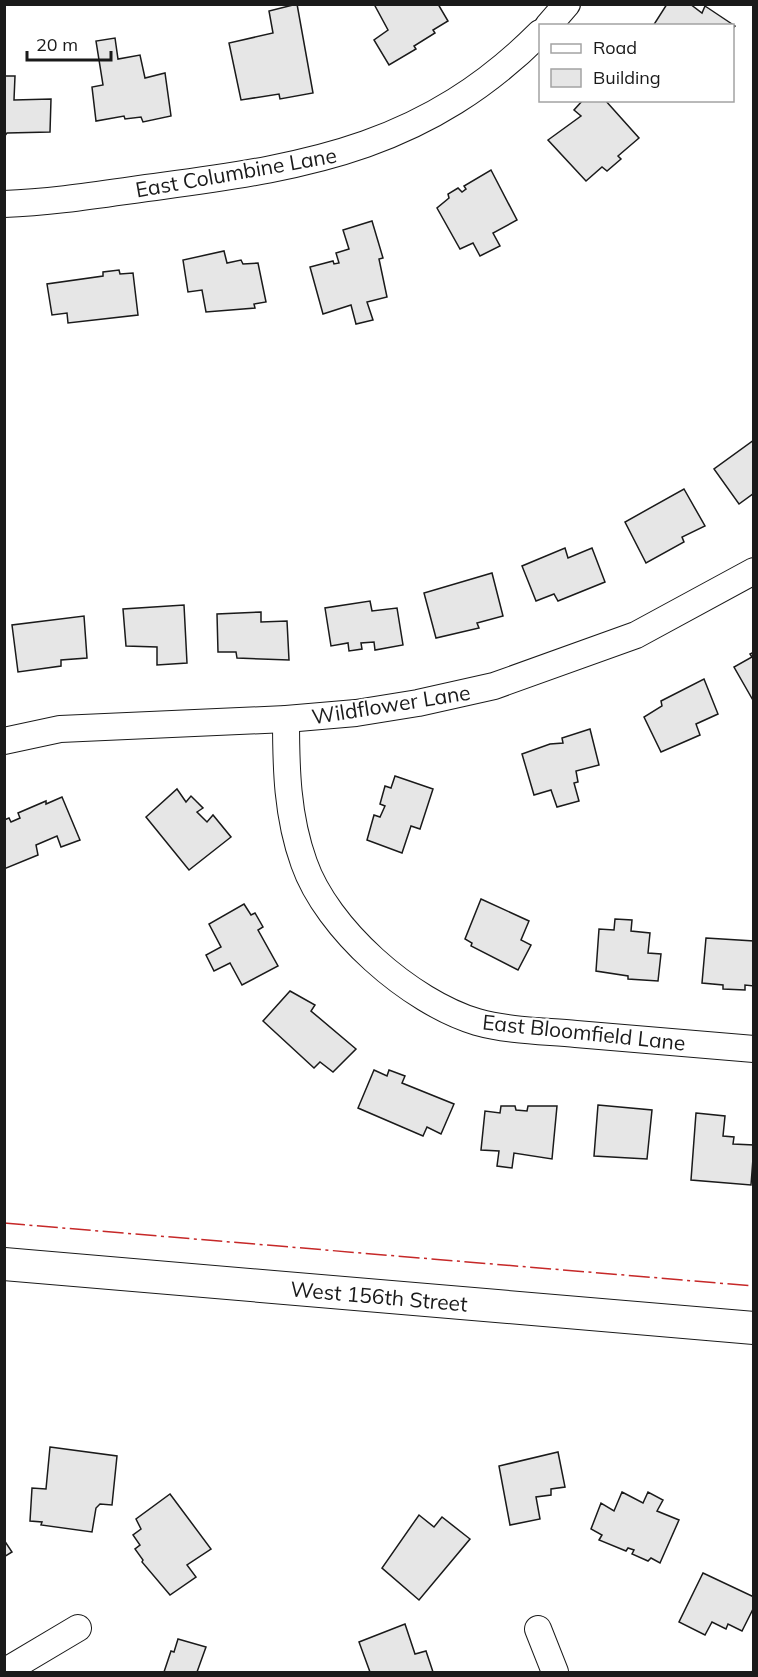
<svg xmlns="http://www.w3.org/2000/svg" width="758" height="1677" viewBox="0 0 758 1677" font-family="Mulish,sans-serif">
	<style>
		.building { fill: #e6e6e6; stroke: #1a1a1a; stroke-width: 1.5 }
		.lines { fill: none; stroke-linecap: round; stroke-linejoin: round }
		.minor-casing { stroke: #1a1a1a; stroke-width: 28 }
		.tertiary-casing { stroke: #1a1a1a; stroke-width: 34 }
		.minor { stroke: #fff; stroke-width: 26 }
		.tertiary { stroke: #fff; stroke-width: 32 }
		.power { stroke: #c62828; stroke-width: 1.5; stroke-dasharray: 21 4.5 3 4.5; stroke-linecap: butt }
		.labels { text-anchor: middle; dominant-baseline: central; stroke-width: 4.5; stroke-linejoin: round; paint-order: stroke }
		.street-label { font-size: 21px; fill: #1a1a1a; stroke: #fff }
	</style>
	<rect width="100%" height="100%" fill="#fff"/>
	<g class="building">
		<path d="M 297,4 L 313,93 L 280,99 L 279,94 L 241,100 L 229,43 L 273,33 L 269,11 Z"/>
		<path d="M 374,4 L 438,4 L 448,21 L 433,30 L 435,33 L 414,46 L 416,49 L 389,65 L 374,40 L 388,30 Z"/>
		<path d="M 667,4 L 690,4 L 702,13 L 705,6 L 735,26 L 732,29 L 732,26 L 653,26 Z"/>
		<path d="M 115,38 L 118,59 L 140,55 L 145,78 L 165,73 L 171,116 L 143,122 L 141,117 L 125,119 L 124,116 L 96,121 L 92,87 L 103,85 L 96,41 Z"/>
		<path d="M 4,76 L 15,76 L 14,100 L 51,99 L 50,132 L 7,133 L 4,137 Z"/>
		<path d="M 583,100 L 605,100 L 639,138 L 618,156 L 621,159 L 607,171 L 602,167 L 586,181 L 548,140 L 581,116 L 574,110 Z"/>
		<path d="M 491,170 L 517,220 L 493,233 L 500,246 L 480,256 L 473,243 L 460,249 L 437,208 L 449,198 L 448,194 L 458,188 L 462,192 L 466,189 L 464,186 Z"/>
		<path d="M 372,221 L 383,258 L 379,259 L 387,297 L 367,302 L 373,320 L 356,324 L 351,305 L 323,314 L 310,267 L 333,261 L 334,264 L 339,263 L 336,253 L 349,249 L 343,230 Z"/>
		<path d="M 224,251 L 227,263 L 241,260 L 243,264 L 258,263 L 266,302 L 254,304 L 255,308 L 206,312 L 202,290 L 188,292 L 183,260 Z"/>
		<path d="M 119,270 L 120,274 L 133,273 L 138,315 L 68,323 L 67,313 L 52,315 L 47,284 L 103,276 L 103,272 Z"/>
		<path d="M 754,440 L 754,493 L 739,504 L 714,469 Z"/>
		<path d="M 684,489 L 705,526 L 682,537 L 684,542 L 646,563 L 625,522 Z"/>
		<path d="M 565,548 L 568,558 L 592,548 L 605,582 L 558,601 L 554,594 L 536,601 L 522,566 Z"/>
		<path d="M 492,573 L 503,616 L 477,623 L 479,628 L 436,638 L 424,593 Z"/>
		<path d="M 370,601 L 372,611 L 397,608 L 403,645 L 375,650 L 374,642 L 361,643 L 362,649 L 349,651 L 348,643 L 331,646 L 325,608 Z"/>
		<path d="M 184,605 L 187,663 L 157,665 L 157,647 L 126,646 L 123,609 Z"/>
		<path d="M 261,612 L 261,622 L 287,621 L 289,660 L 237,658 L 236,652 L 218,652 L 217,614 Z"/>
		<path d="M 84,616 L 87,658 L 61,660 L 61,666 L 18,672 L 12,625 Z"/>
		<path d="M 754,652 L 754,702 L 734,667 L 752,657 L 750,654 Z"/>
		<path d="M 704,679 L 718,714 L 696,724 L 700,735 L 661,752 L 644,717 L 662,706 L 661,701 Z"/>
		<path d="M 590,729 L 599,765 L 576,771 L 578,782 L 574,783 L 579,801 L 557,807 L 551,790 L 534,795 L 522,754 L 550,744 L 563,743 L 562,738 Z"/>
		<path d="M 395,776 L 433,789 L 420,829 L 411,826 L 402,853 L 367,840 L 374,815 L 380,817 L 385,806 L 380,804 L 385,786 L 391,788 Z"/>
		<path d="M 177,789 L 186,802 L 191,796 L 203,808 L 197,812 L 207,822 L 213,815 L 231,837 L 189,870 L 146,817 Z"/>
		<path d="M 62,797 L 80,840 L 61,847 L 57,836 L 36,845 L 38,855 L 4,869 L 4,820 L 9,818 L 11,822 L 20,818 L 18,813 L 46,801 L 46,804 Z"/>
		<path d="M 481,899 L 529,921 L 521,940 L 531,945 L 518,970 L 471,946 L 472,943 L 465,939 Z"/>
		<path d="M 244,904 L 251,915 L 255,913 L 263,927 L 258,930 L 278,966 L 242,985 L 230,963 L 214,971 L 206,955 L 221,947 L 209,924 Z"/>
		<path d="M 615,919 L 632,920 L 631,931 L 650,933 L 648,953 L 661,954 L 658,981 L 628,979 L 628,976 L 596,971 L 599,929 L 614,930 Z"/>
		<path d="M 706,938 L 754,941 L 754,986 L 745,985 L 745,990 L 723,989 L 723,985 L 702,983 Z"/>
		<path d="M 290,991 L 315,1005 L 311,1011 L 356,1049 L 333,1072 L 320,1062 L 314,1068 L 263,1021 Z"/>
		<path d="M 374,1070 L 387,1076 L 389,1070 L 405,1076 L 402,1083 L 454,1104 L 441,1134 L 427,1127 L 423,1136 L 358,1108 Z"/>
		<path d="M 598,1105 L 652,1110 L 647,1159 L 594,1156 Z"/>
		<path d="M 501,1106 L 515,1106 L 516,1110 L 527,1111 L 528,1106 L 557,1106 L 552,1159 L 514,1153 L 512,1168 L 497,1166 L 499,1151 L 481,1150 L 485,1111 L 500,1113 Z"/>
		<path d="M 696,1113 L 725,1116 L 723,1136 L 734,1137 L 733,1144 L 754,1145 L 751,1185 L 691,1180 Z"/>
		<path d="M 50,1447 L 117,1456 L 112,1505 L 100,1504 L 96,1508 L 92,1532 L 41,1525 L 42,1522 L 30,1521 L 32,1488 L 46,1489 Z"/>
		<path d="M 558,1452 L 565,1487 L 551,1489 L 551,1495 L 536,1497 L 540,1519 L 510,1525 L 499,1466 Z"/>
		<path d="M 622,1492 L 643,1503 L 648,1492 L 663,1500 L 657,1511 L 679,1520 L 660,1563 L 651,1558 L 648,1561 L 632,1554 L 634,1550 L 628,1548 L 626,1551 L 599,1540 L 602,1535 L 591,1529 L 601,1503 L 614,1511 Z"/>
		<path d="M 170,1494 L 211,1549 L 187,1565 L 196,1577 L 170,1595 L 142,1562 L 143,1560 L 135,1549 L 140,1545 L 133,1535 L 141,1529 L 136,1519 Z"/>
		<path d="M 419,1515 L 434,1527 L 442,1517 L 470,1539 L 419,1600 L 382,1568 Z"/>
		<path d="M 4,1540 L 12,1552 L 4,1557 Z"/>
		<path d="M 703,1573 L 754,1597 L 754,1607 L 742,1631 L 728,1624 L 726,1629 L 712,1622 L 705,1635 L 679,1622 Z"/>
		<path d="M 405,1624 L 415,1654 L 426,1651 L 433,1672 L 370,1672 L 359,1642 Z"/>
		<path d="M 178,1639 L 206,1647 L 197,1672 L 164,1672 L 171,1651 L 174,1652 Z"/>
	</g>
	<g class="lines">
		<defs>
			<g id="minor">
				<path d="M 548,26 L 567,4"/>
				<path d="M 4,204 C 58,202 109,193 162,186 C 313,166 428,145 540,33"/>
				<path d="M 286,719 C 286,768 287,816 304,863 C 327,929 410,1002 477,1022 C 509,1031 544,1031 576,1034 C 635,1039 694,1044 754,1049"/>
				<path d="M 4,741 L 60,729 L 286,719 L 356,713 L 418,703 L 494,686 L 636,635 L 754,571"/>
				<path d="M 538,1629 L 555,1672"/>
				<path d="M 4,1672 L 78,1628"/>
			</g>
			<path id="tertiary" d="M 4,1264 L 754,1328"/>
		</defs>
		<use href="#minor" class="minor-casing"/>
		<use href="#tertiary" class="tertiary-casing"/>
		<use href="#minor" class="minor"/>
		<use href="#tertiary" class="tertiary"/>
		<path class="power" d="M 4,1223 L 754,1286"/>
	</g>
	<g class="labels">
		<g class="street-label">
			<text transform="translate(236 172) rotate(-10)">East Columbine Lane</text>
			<text transform="translate(391 704) rotate(-9)">Wildflower Lane</text>
			<text transform="translate(584 1032) rotate(6)">East Bloomfield Lane</text>
			<text transform="translate(379 1296) rotate(5)">West 156th Street</text>
		</g>
	</g>
	<rect width="758" height="1677" fill="none" stroke="#1a1a1a" stroke-width="12"/>
	<rect x="539" y="24" width="195" height="78" fill="#ffffff" stroke="#a3a3a3" stroke-width="1.5"/>
	<rect x="551" y="44" width="30" height="9" fill="#ffffff" stroke="#a3a3a3" stroke-width="1.5"/>
	<text x="593" y="54" font-size="18" fill="#1a1a1a">Road</text>
	<rect x="551" y="69" width="30" height="18" fill="#e6e6e6" stroke="#a3a3a3" stroke-width="1.5"/>
	<text x="593" y="84" font-size="18" fill="#1a1a1a">Building</text>
	<path d="M27 51v9h84v-9" fill="none" stroke="#1a1a1a" stroke-width="3"/>
	<text x="36" y="51" font-size="18" fill="#1a1a1a" stroke="#ffffff" stroke-width="4.5" paint-order="stroke">20 m</text>
</svg>
